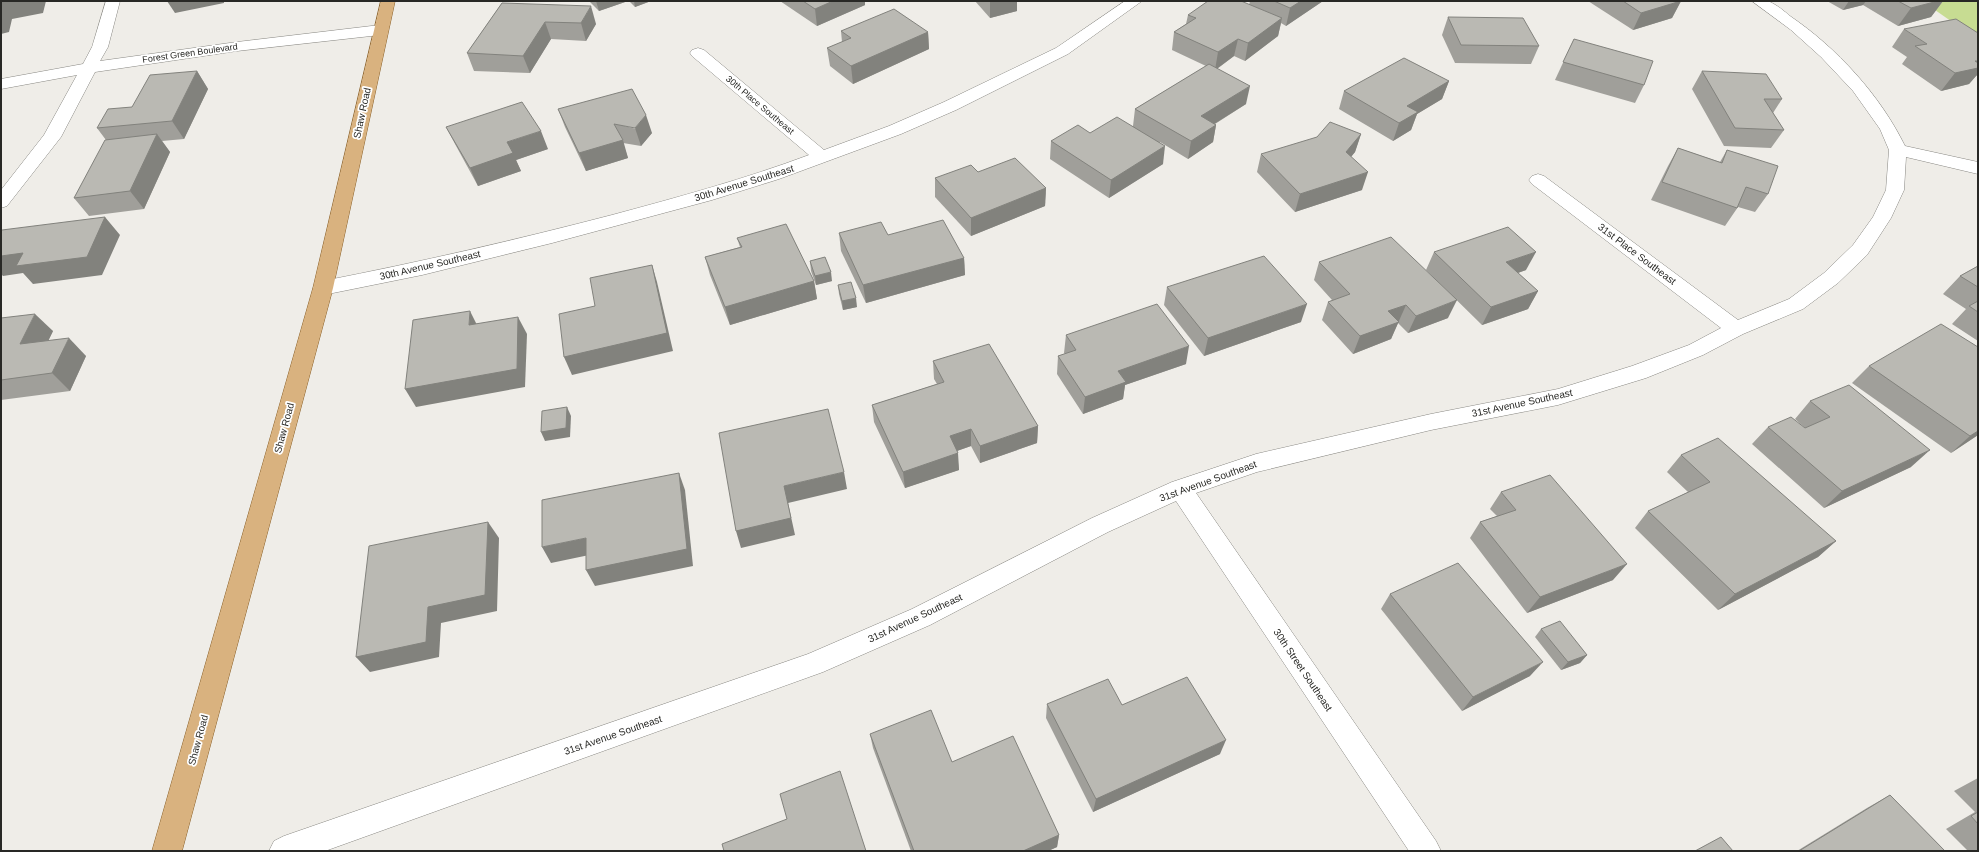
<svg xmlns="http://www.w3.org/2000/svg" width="1979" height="852" viewBox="0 0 1979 852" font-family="Helvetica,sans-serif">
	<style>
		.green { fill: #c7dc92 }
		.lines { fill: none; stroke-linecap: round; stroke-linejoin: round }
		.minor-casing { stroke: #898883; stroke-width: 1 }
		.major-casing { stroke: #8a6028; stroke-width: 1 }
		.minor { fill: #fff; fill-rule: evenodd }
		.major { fill: #d9b27f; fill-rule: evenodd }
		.wall { fill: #a09f9a }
		.shaded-wall { fill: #82827d }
		.building { fill: #bab9b3; stroke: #82827d }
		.labels { text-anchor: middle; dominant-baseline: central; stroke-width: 3.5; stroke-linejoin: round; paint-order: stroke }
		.far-street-label { font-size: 9px; fill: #282825; stroke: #fff }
		.street-label { font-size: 10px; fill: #282825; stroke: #fff }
	</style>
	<rect width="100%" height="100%" fill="#efede8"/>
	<path class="green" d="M 1922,1 L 1978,1 L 1978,36 L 1971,35 Z"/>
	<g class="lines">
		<defs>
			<g id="minor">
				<path d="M 106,1 L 120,1 L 108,47 L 100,61 L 237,42 L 380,25 L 385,27 L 388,30 L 385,33 L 380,35 L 237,51 L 95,72 L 61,137 L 7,206 L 1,208 L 1,190 L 44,135 L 77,75 L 1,89 L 1,79 L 83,64 L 92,47 Z"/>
				<path d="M 1125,1 L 1142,1 L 1068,54 L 956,110 L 901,134 L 779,179 L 712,200 L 552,243 L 422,275 L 323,295 L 316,293 L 313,288 L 316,283 L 323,281 C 420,262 516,240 612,215 C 679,197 745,179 809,155 L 692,56 L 690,53 L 692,50 L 698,48 L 704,50 L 824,150 L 889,126 L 944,102 L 1056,48 Z"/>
				<path d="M 1752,1 C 1757,1 1765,0 1770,2 C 1777,5 1784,11 1790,16 C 1837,48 1880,95 1905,146 L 1978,162 L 1978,174 L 1906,157 L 1904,190 L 1891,218 L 1867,255 L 1838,283 L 1803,309 L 1743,334 L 1703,355 L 1646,378 L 1558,405 L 1431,430 L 1257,472 L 1196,493 L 1436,841 L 1441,851 L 1409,851 L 1176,501 L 1108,532 L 930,625 L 823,672 L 325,851 L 269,851 L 274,841 L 284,836 L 808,654 L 912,609 L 1092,518 L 1172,482 L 1256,454 L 1431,414 L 1558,389 L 1632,366 L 1689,345 L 1721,328 L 1532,184 L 1529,180 L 1532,176 L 1538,174 L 1544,176 L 1738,320 L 1789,299 L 1824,273 L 1853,245 L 1873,217 L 1886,190 L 1889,150 L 1880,129 L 1853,91 L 1821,57 L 1791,30 Z"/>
			</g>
			<path id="major" d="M 381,1 L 395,1 L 333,288 L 182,851 L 152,851 L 313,288 Z"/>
		</defs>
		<use href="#minor" class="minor-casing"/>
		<use href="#major" class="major-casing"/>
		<use href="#minor" class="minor"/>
		<use href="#major" class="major"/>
	</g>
	<g class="wall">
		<path d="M 589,1 L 628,1 L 599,11 Z"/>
		<path d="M 629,1 L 651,1 L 635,7 Z"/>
		<path d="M 780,1 L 865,1 L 865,5 L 817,26 Z"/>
		<path d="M 975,1 L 1017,1 L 1017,11 L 990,18 Z"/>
		<path d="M 1250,1 L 1323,1 L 1286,26 L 1281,23 L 1278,36 L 1245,61 L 1234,56 L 1217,69 L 1246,104 L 1215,124 L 1216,125 L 1213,142 L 1188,159 L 1160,142 L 1163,164 L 1109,198 L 1050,159 L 1051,141 L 1090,133 L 1133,126 L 1135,109 L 1206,66 L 1172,50 L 1174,32 L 1186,24 L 1188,15 L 1249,5 Z"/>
		<path d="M 1588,1 L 1681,1 L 1672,18 L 1633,30 Z"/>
		<path d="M 1827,1 L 1943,1 L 1931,17 L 1898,26 L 1863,5 L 1843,10 Z"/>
		<path d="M 502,3 L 596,24 L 586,41 L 551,39 L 530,73 L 474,71 L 467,53 Z"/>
		<path d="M 1448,17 L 1539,46 L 1531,64 L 1455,63 L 1442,35 Z"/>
		<path d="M 1904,29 L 1976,76 L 1969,84 L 1941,91 L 1902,64 L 1907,57 L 1892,47 Z"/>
		<path d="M 841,31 L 928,32 L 929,49 L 853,84 L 830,66 L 827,48 L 842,42 Z"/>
		<path d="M 1574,39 L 1644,85 L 1635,103 L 1555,80 Z"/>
		<path d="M 197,71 L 208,89 L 184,139 L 162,141 L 170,152 L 144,209 L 89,216 L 74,198 L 106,140 L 97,128 L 132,107 Z"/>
		<path d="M 1702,71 L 1782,99 L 1773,113 L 1784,130 L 1771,148 L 1724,146 L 1692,89 Z"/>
		<path d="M 1449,81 L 1442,99 L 1417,114 L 1411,130 L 1393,141 L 1339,109 L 1344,91 Z"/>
		<path d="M 558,109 L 652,133 L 641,146 L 623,143 L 628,158 L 586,171 L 565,127 Z"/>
		<path d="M 446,127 L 548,149 L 516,160 L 521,171 L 478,186 L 455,144 Z"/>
		<path d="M 1361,134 L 1355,152 L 1351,157 L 1362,190 L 1295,212 L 1257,172 L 1261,154 Z"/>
		<path d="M 1678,148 L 1720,162 L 1727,150 L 1768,194 L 1755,212 L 1738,207 L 1725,226 L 1651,200 L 1668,166 Z"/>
		<path d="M 978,172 L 1046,188 L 1045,206 L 971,236 L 935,197 L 935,178 Z"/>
		<path d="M 839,233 L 888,235 L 964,258 L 965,275 L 866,303 L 841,251 Z"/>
		<path d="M 737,238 L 814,281 L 817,299 L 730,325 L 710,275 L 705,257 L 740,247 Z"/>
		<path d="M 1434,252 L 1526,270 L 1518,273 L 1538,291 L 1528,309 L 1482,325 L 1426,270 Z"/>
		<path d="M 810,261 L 832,281 L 816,285 L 811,271 Z"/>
		<path d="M 1319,262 L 1448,318 L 1408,333 L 1398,323 L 1391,339 L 1353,354 L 1322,320 L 1328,302 L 1332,300 L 1314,280 Z"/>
		<path d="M 1978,266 L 1978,341 L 1952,324 L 1966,309 L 1943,294 L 1960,276 Z"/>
		<path d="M 838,285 L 857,307 L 843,310 L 839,294 Z"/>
		<path d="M 1167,287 L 1301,322 L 1204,356 L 1164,305 Z"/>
		<path d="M 1,318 L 53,331 L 48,341 L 86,356 L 70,391 L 1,400 Z"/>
		<path d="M 1066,335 L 1186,364 L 1125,385 L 1123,399 L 1083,414 L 1057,374 L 1058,356 L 1065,354 L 1064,353 Z"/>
		<path d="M 1978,347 L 1978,435 L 1951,453 L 1852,383 L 1869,366 Z"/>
		<path d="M 933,361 L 1038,426 L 1037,443 L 980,463 L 971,446 L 957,451 L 959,470 L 905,488 L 874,422 L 872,405 L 937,384 L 934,379 Z"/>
		<path d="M 1810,401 L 1911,467 L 1824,508 L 1752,444 L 1768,427 L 1805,428 L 1795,419 Z"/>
		<path d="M 1681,455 L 1836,541 L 1818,557 L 1718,610 L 1635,528 L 1648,511 L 1688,492 L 1667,472 Z"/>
		<path d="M 1501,492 L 1613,580 L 1527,613 L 1470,538 L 1480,522 L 1497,516 L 1490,509 Z"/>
		<path d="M 1390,594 L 1530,676 L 1462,711 L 1381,609 Z"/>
		<path d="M 1541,629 L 1587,655 L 1580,663 L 1561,670 L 1535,637 Z"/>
		<path d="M 1047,704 L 1122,705 L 1220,754 L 1093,812 L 1046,718 Z"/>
		<path d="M 870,734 L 952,762 L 1059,835 L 1057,847 L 1048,851 L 911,851 L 873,748 Z"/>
		<path d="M 1978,778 L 1978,851 L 1968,851 L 1946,829 L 1975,812 L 1954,791 Z"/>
		<path d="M 1890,795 L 1945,851 L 1797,851 L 1867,808 Z"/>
	</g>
	<g class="shaded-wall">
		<path d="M 1,1 L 46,1 L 43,13 L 12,19 L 9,32 L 1,34 Z"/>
		<path d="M 167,1 L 224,1 L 224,3 L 175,13 Z"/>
		<path d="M 596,1 L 628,1 L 599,11 Z"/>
		<path d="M 634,1 L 651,1 L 635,7 Z"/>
		<path d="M 833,1 L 865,1 L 865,5 L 817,26 L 815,9 Z"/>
		<path d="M 990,1 L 1017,1 L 1017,11 L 990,18 Z"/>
		<path d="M 1301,1 L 1323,1 L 1286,26 L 1290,8 Z"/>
		<path d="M 1681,1 L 1672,18 L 1633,30 L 1641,13 Z"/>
		<path d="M 1849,1 L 1866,1 L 1863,5 L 1843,10 Z"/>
		<path d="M 1938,1 L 1943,1 L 1931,17 L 1898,26 L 1911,8 Z"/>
		<path d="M 591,6 L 596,24 L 586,41 L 581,23 Z"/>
		<path d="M 1282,18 L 1278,36 L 1245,61 L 1248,43 Z"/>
		<path d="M 545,22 L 551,39 L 530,73 L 523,56 Z"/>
		<path d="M 928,32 L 929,49 L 853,84 L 851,66 Z"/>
		<path d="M 1238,39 L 1234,56 L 1215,70 L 1218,52 Z"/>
		<path d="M 1975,61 L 1978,61 L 1978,75 L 1976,76 L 1969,84 L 1941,91 L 1955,73 Z"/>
		<path d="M 197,71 L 208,89 L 184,139 L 172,121 Z"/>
		<path d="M 1449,81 L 1442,99 L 1417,114 L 1411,130 L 1393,141 L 1399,123 L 1407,106 Z"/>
		<path d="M 1250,86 L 1246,104 L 1198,134 L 1201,116 Z"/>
		<path d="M 646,115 L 652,133 L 641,146 L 635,128 Z"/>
		<path d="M 1216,125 L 1213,142 L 1188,159 L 1191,141 Z"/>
		<path d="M 541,131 L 548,149 L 516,160 L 521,171 L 478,186 L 470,168 L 507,142 Z"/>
		<path d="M 157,134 L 170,152 L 144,209 L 130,191 Z"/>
		<path d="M 1361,134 L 1355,152 L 1340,170 L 1346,152 Z"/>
		<path d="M 623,140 L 628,158 L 586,171 L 579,153 Z"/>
		<path d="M 1165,146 L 1163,164 L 1109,198 L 1111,180 Z"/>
		<path d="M 1368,172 L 1362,190 L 1295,212 L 1300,194 Z"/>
		<path d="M 1046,188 L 1045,206 L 971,236 L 971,218 Z"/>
		<path d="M 105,217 L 120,235 L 102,275 L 33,284 L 23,273 L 3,276 L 1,274 L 1,256 Z"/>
		<path d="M 1536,252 L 1526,270 L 1497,280 L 1506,262 Z"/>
		<path d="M 964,258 L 965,275 L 866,303 L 863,285 Z"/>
		<path d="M 652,265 L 657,282 L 673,351 L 572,375 L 564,357 Z"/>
		<path d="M 831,272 L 832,281 L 816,285 L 815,276 Z"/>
		<path d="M 814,281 L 817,299 L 730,325 L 725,307 Z"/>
		<path d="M 1538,291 L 1528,309 L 1482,325 L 1491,307 Z"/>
		<path d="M 856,298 L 857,307 L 843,310 L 842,301 Z"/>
		<path d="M 1457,300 L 1448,318 L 1408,333 L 1416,316 Z"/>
		<path d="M 1307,304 L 1301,322 L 1204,356 L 1208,338 Z"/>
		<path d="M 1406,305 L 1391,339 L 1353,354 L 1360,336 L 1388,311 Z"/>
		<path d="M 470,311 L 479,329 L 469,325 Z"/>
		<path d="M 35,314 L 53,331 L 38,362 L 20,344 Z"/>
		<path d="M 518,317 L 527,334 L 525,387 L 416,407 L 405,389 Z"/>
		<path d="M 69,338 L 86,356 L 70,391 L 52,373 Z"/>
		<path d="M 1189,346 L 1186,364 L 1125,385 L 1123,399 L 1083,414 L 1085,397 L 1118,371 Z"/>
		<path d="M 567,407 L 571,416 L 570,437 L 545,441 L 541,432 Z"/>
		<path d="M 1038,426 L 1037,443 L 980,463 L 980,446 Z"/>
		<path d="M 971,429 L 971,446 L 951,453 L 950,436 Z"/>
		<path d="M 1978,431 L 1978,435 L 1951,453 L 1970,436 Z"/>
		<path d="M 1930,450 L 1911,467 L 1824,508 L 1842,491 Z"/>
		<path d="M 958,453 L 959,470 L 905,488 L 903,472 Z"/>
		<path d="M 844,472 L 847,489 L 788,503 L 795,535 L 741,548 L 736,531 L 784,486 Z"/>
		<path d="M 679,473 L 685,490 L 693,566 L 595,586 L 586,570 Z"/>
		<path d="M 488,522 L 499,538 L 497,611 L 441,623 L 439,657 L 370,672 L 356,657 L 428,607 Z"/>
		<path d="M 586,538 L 594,554 L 551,563 L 542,547 Z"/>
		<path d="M 1836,541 L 1818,557 L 1718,610 L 1735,594 Z"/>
		<path d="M 1627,564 L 1613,580 L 1527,613 L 1540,597 Z"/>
		<path d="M 1587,655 L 1580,663 L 1561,670 L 1568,662 Z"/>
		<path d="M 1543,662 L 1530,676 L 1462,711 L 1473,697 Z"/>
		<path d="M 1226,740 L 1220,754 L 1093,812 L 1096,799 Z"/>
		<path d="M 1059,835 L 1057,847 L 1048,851 L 1023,851 Z"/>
	</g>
	<g class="building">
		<path d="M 803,1 L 833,1 L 815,9 Z"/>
		<path d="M 1208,1 L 1241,1 L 1282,18 L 1248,43 L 1238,39 L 1218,52 L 1174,32 L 1196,18 L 1188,15 Z"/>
		<path d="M 1274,1 L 1301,1 L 1290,8 Z"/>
		<path d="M 1623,1 L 1681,1 L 1641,13 Z"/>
		<path d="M 1898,1 L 1938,1 L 1911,8 Z"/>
		<path d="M 502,3 L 591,6 L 581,23 L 545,22 L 523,56 L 467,53 Z"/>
		<path d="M 894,9 L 928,32 L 851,66 L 827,48 L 851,38 L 841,31 Z"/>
		<path d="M 1448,17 L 1523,18 L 1539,46 L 1461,45 Z"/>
		<path d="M 1956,19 L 1978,33 L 1978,61 L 1975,61 L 1978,63 L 1978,68 L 1955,73 L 1915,46 L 1927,44 L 1904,29 Z"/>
		<path d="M 1574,39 L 1653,61 L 1644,85 L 1563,62 Z"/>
		<path d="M 1404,58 L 1449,81 L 1407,106 L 1418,112 L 1399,123 L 1344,91 Z"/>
		<path d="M 1209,64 L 1250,86 L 1201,116 L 1216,125 L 1191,141 L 1135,109 Z"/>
		<path d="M 197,71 L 172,121 L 97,128 L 108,109 L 132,107 L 150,75 Z"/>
		<path d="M 1702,71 L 1766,74 L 1782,99 L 1764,99 L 1784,130 L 1735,128 Z"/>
		<path d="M 632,89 L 646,115 L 635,128 L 614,124 L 623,140 L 579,153 L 558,109 Z"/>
		<path d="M 522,102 L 541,131 L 507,142 L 513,153 L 470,168 L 446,127 Z"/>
		<path d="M 1117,117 L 1165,146 L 1111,180 L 1051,141 L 1078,125 L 1090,133 Z"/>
		<path d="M 1330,122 L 1361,134 L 1346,152 L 1368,172 L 1300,194 L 1261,154 L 1317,137 Z"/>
		<path d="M 157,134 L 130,191 L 74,198 L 105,140 Z"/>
		<path d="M 1678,148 L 1722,163 L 1727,150 L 1778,166 L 1768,194 L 1746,187 L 1737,208 L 1662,182 Z"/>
		<path d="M 1015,158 L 1046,188 L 971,218 L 935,178 L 971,165 L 978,172 Z"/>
		<path d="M 105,217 L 87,257 L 16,266 L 23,253 L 1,256 L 1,231 L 2,230 Z"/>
		<path d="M 943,220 L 964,258 L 863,285 L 839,233 L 881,222 L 888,235 Z"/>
		<path d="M 786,224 L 814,281 L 725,307 L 705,257 L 742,247 L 737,238 Z"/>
		<path d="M 1508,227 L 1536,252 L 1506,262 L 1538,291 L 1491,307 L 1434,252 Z"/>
		<path d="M 1391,237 L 1457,300 L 1416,316 L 1406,305 L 1388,311 L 1399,322 L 1360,336 L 1328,302 L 1350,294 L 1319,262 Z"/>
		<path d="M 1264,256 L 1307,304 L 1208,338 L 1167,287 Z"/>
		<path d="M 825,257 L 831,272 L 815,276 L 810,261 Z"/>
		<path d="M 652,265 L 667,333 L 564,357 L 559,314 L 595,306 L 590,278 Z"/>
		<path d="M 1978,266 L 1978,287 L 1960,276 Z"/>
		<path d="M 851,282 L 856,298 L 842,301 L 838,285 Z"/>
		<path d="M 1978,301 L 1978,312 L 1969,306 Z"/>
		<path d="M 1157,304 L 1189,346 L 1118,371 L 1126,382 L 1085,397 L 1058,356 L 1076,350 L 1066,335 Z"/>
		<path d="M 470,311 L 469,325 L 518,317 L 517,369 L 405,389 L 413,320 Z"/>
		<path d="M 35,314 L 20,344 L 69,338 L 52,373 L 1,380 L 1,318 Z"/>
		<path d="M 1941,324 L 1978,347 L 1978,431 L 1970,436 L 1869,366 Z"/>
		<path d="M 989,344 L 1038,426 L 980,446 L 971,429 L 950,436 L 958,453 L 903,472 L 872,405 L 944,382 L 933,361 Z"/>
		<path d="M 1849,385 L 1930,450 L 1842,491 L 1768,427 L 1791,417 L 1805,428 L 1830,417 L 1810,401 Z"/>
		<path d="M 567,407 L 566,428 L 541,432 L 542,411 Z"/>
		<path d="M 828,409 L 844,472 L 784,486 L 791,518 L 736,531 L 719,433 Z"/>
		<path d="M 1718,438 L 1836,541 L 1735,594 L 1648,511 L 1710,482 L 1681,455 Z"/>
		<path d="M 679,473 L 687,549 L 586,570 L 586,538 L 542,547 L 542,500 Z"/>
		<path d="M 1550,475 L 1627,564 L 1540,597 L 1480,522 L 1516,510 L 1501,492 Z"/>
		<path d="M 488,522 L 485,595 L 428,607 L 426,642 L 356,657 L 369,546 Z"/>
		<path d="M 1458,563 L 1543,662 L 1473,697 L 1390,594 Z"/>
		<path d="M 1560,621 L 1587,655 L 1568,662 L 1541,629 Z"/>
		<path d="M 1187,677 L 1226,740 L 1096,799 L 1047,704 L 1108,679 L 1122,705 Z"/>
		<path d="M 931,710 L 952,762 L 1013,736 L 1059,835 L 1023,851 L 914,851 L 870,734 Z"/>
		<path d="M 840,771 L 866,851 L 724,851 L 722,844 L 787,819 L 780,794 Z"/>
		<path d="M 1890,795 L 1945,851 L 1799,851 Z"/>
		<path d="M 1978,812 L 1978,824 L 1971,816 Z"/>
		<path d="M 1721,837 L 1733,851 L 1695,851 Z"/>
	</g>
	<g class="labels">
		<g class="far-street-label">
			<text transform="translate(190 53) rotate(-8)">Forest Green Boulevard</text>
			<text transform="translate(760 105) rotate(40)">30th Place Southeast</text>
		</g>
		<g class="street-label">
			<text transform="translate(362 113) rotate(-78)">Shaw Road</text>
			<text transform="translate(744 183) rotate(-17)">30th Avenue Southeast</text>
			<text transform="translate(1637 254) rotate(37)">31st Place Southeast</text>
			<text transform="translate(430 265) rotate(-13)">30th Avenue Southeast</text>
			<text transform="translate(1522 403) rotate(-12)">31st Avenue Southeast</text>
			<text transform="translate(284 428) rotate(-75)">Shaw Road</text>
			<text transform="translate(1208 481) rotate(-20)">31st Avenue Southeast</text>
			<text transform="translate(915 618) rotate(-25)">31st Avenue Southeast</text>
			<text transform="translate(1303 670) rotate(56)">30th Street Southeast</text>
			<text transform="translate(613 735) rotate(-19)">31st Avenue Southeast</text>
			<text transform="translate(198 740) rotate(-75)">Shaw Road</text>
		</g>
	</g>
	<rect width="1979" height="852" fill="none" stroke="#282825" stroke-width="4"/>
</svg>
